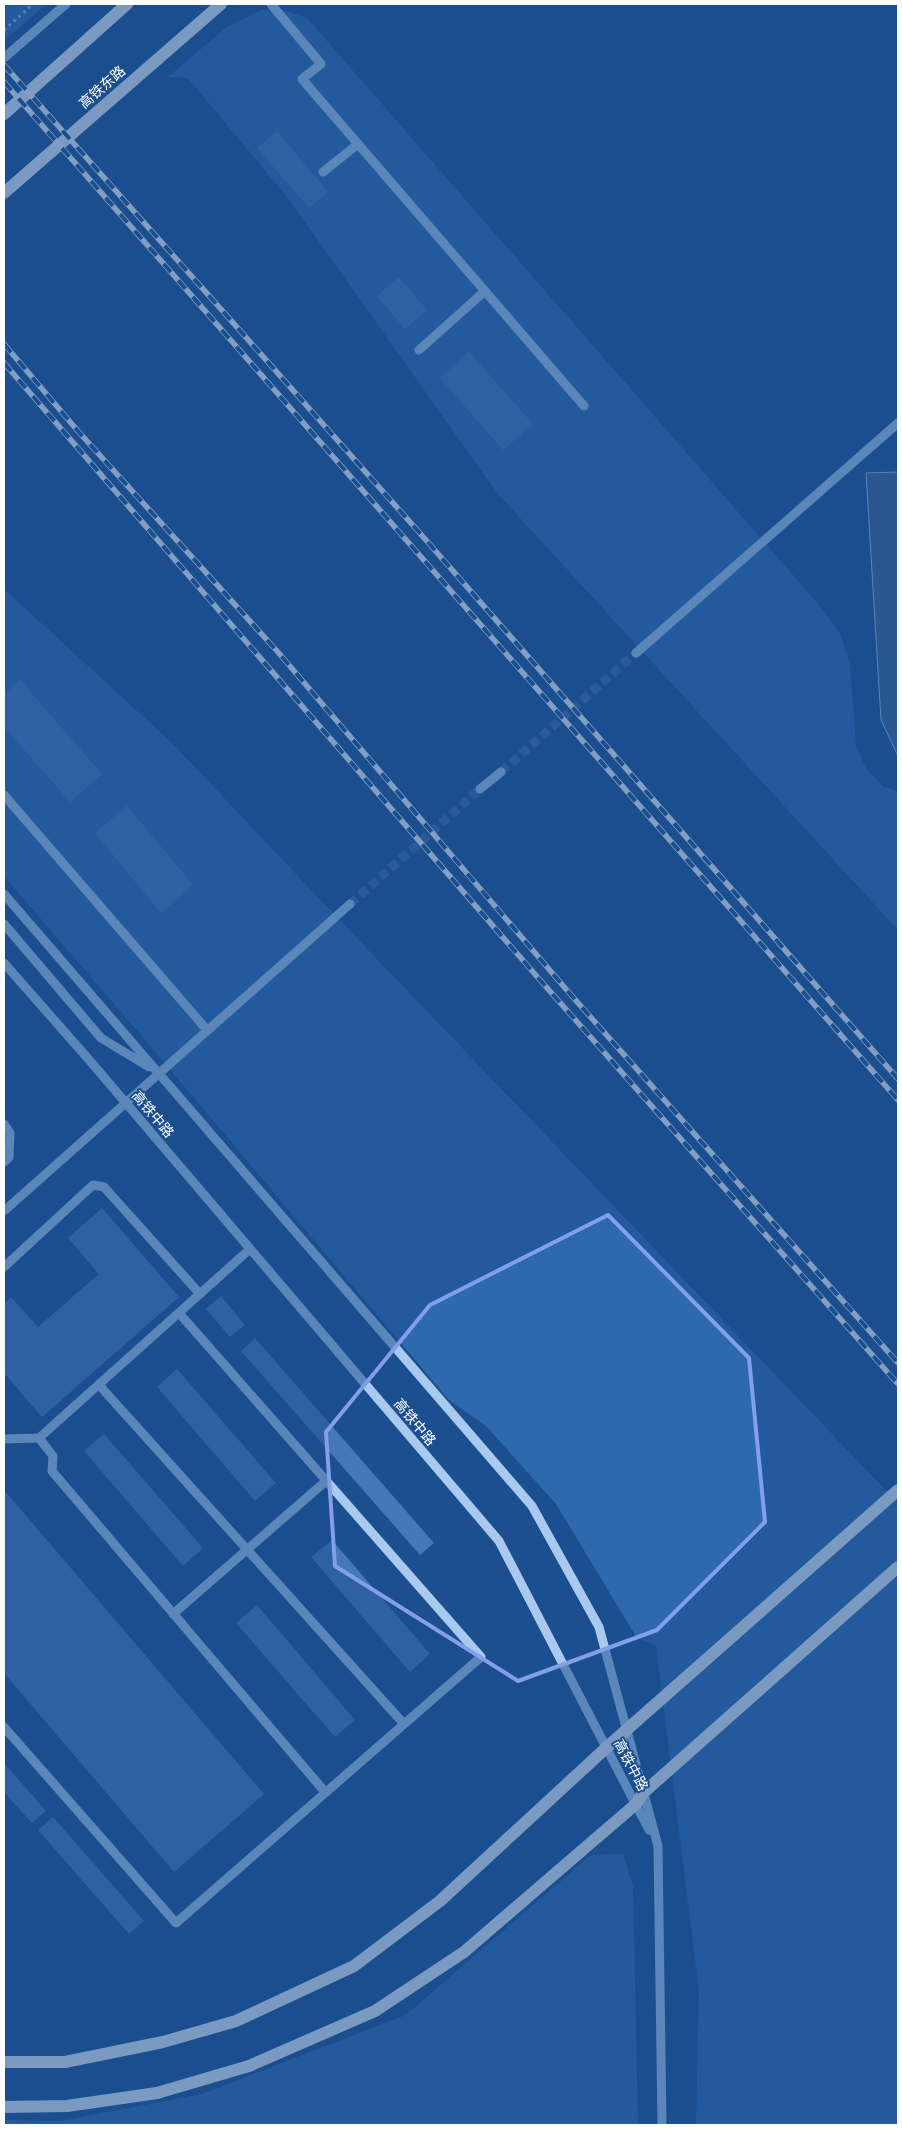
<svg xmlns="http://www.w3.org/2000/svg" width="902" height="2129" viewBox="0 0 902 2129" font-family="'Public Sans','Noto Sans SC',sans-serif">
	<style>
		.green { fill: #2e69ad }
		.water { fill: #3c6290; stroke: #9cc4f0 }
		.building { fill: #4478b7 }
		.lines { fill: none; stroke-linecap: round; stroke-linejoin: round }
		.minor-tunnel { stroke: #3d69a0; stroke-width: 9; stroke-dasharray: 9 4.5; stroke-linecap: butt }
		.path { stroke: #a9c9ee; stroke-width: 3; stroke-dasharray: 2.5 4; stroke-linecap: butt }
		.minor { stroke: #a9c9ee; stroke-width: 9 }
		.major { stroke: #f0f6ff; stroke-width: 12 }
		.rail-casing { stroke: #fff; stroke-width: 5.5 }
		.rail { stroke: #1b4f8f; stroke-width: 4; stroke-dasharray: 11; stroke-linecap: butt }
		.marked { fill: none; stroke: #839eea; stroke-width: 4; stroke-linejoin: round }
		.labels { text-anchor: middle; dominant-baseline: central; stroke-width: 4; stroke-linejoin: round; paint-order: stroke }
		.street-label { font-size: 14px; fill: #fff; stroke: #1b4f8f }
	</style>
	<rect width="100%" height="100%" fill="#1b4f8f"/>
	<g class="green">
		<path d="M 4,4 L 46,4 L 4,41 Z"/>
		<path d="M 261,10 L 282,10 L 307,18 L 820,606 L 840,633 L 850,665 L 856,746 L 866,768 L 883,787 L 898,791 L 898,930 L 498,494 L 288,198 L 188,78 L 168,77 L 227,27 Z"/>
		<path d="M 4,589 L 172,743 L 329,909 L 898,1503 L 898,2125 L 696,2125 L 699,1990 L 656,1646 L 637,1638 L 556,1504 L 486,1426 L 449,1400 L 141,1035 L 4,876 Z"/>
		<path d="M 623,1854 L 633,1886 L 638,2125 L 4,2125 L 4,2120 L 61,2121 L 202,2094 L 406,2015 L 591,1855 Z"/>
	</g>
	<path class="water" d="M 898,472 L 898,756 L 881,720 L 866,473 Z"/>
	<g class="building">
		<path d="M 277,131 L 328,192 L 309,208 L 257,148 Z"/>
		<path d="M 399,277 L 427,310 L 405,329 L 377,296 Z"/>
		<path d="M 469,352 L 533,424 L 503,450 L 440,378 Z"/>
		<path d="M 20,680 L 102,774 L 70,802 L 4,727 L 4,694 Z"/>
		<path d="M 127,806 L 193,885 L 161,913 L 95,833 Z"/>
		<path d="M 102,1208 L 179,1297 L 42,1417 L 4,1373 L 4,1304 L 11,1297 L 38,1327 L 99,1274 L 68,1238 Z"/>
		<path d="M 221,1296 L 245,1325 L 230,1337 L 206,1309 Z"/>
		<path d="M 255,1338 L 434,1543 L 420,1555 L 241,1351 Z"/>
		<path d="M 177,1369 L 276,1483 L 255,1501 L 157,1387 Z"/>
		<path d="M 104,1434 L 203,1548 L 183,1566 L 84,1451 Z"/>
		<path d="M 4,1490 L 264,1794 L 174,1872 L 4,1673 Z"/>
		<path d="M 332,1540 L 430,1654 L 410,1672 L 311,1557 Z"/>
		<path d="M 257,1605 L 355,1720 L 335,1737 L 236,1623 Z"/>
		<path d="M 4,1763 L 46,1811 L 32,1823 L 4,1792 Z"/>
		<path d="M 53,1817 L 144,1921 L 129,1934 L 38,1830 Z"/>
	</g>
	<g class="lines">
		<g class="minor-tunnel">
			<path d="M 501,772 L 636,653"/>
			<path d="M 350,904 L 480,789"/>
		</g>
		<path class="path" d="M 4,30 L 33,4"/>
		<g class="minor">
			<path d="M 271,4 L 321,64 L 302,79 L 584,406"/>
			<path d="M 4,58 L 66,4"/>
			<path d="M 323,172 L 358,144"/>
			<path d="M 419,350 L 485,291"/>
			<path d="M 636,653 L 898,423"/>
			<path d="M 480,789 L 501,772"/>
			<path d="M 4,795 L 207,1030"/>
			<path d="M 4,894 L 532,1506 L 599,1627 L 658,1846 L 662,2125"/>
			<path d="M 4,924 L 101,1038 L 149,1067"/>
			<path d="M 4,963 L 91,1062 L 499,1541 L 649,1830"/>
			<path d="M 4,1124 L 10,1133 L 9,1157 L 4,1162"/>
			<path d="M 4,1211 L 350,904"/>
			<path d="M 4,1267 L 93,1185 L 104,1187 L 200,1294"/>
			<path d="M 99,1385 L 404,1724"/>
			<path d="M 39,1438 L 53,1456 L 52,1471 L 325,1792"/>
			<path d="M 4,1439 L 39,1438 L 250,1249"/>
			<path d="M 173,1614 L 326,1481"/>
			<path d="M 4,1727 L 176,1923 L 481,1657 L 179,1313"/>
		</g>
		<g class="major">
			<path d="M 4,114 L 127,4"/>
			<path d="M 4,193 L 221,4"/>
			<path d="M 4,2062 L 65,2062 L 163,2042 L 236,2021 L 354,1966 L 440,1901 L 606,1748 L 898,1490"/>
			<path d="M 4,2107 L 67,2106 L 157,2093 L 249,2066 L 375,2011 L 464,1952 L 636,1804 L 643,1793 L 898,1567"/>
		</g>
		<defs>
			<g id="rail">
				<path d="M 4,65 L 418,531 L 898,1079"/>
				<path d="M 4,82 L 898,1100"/>
				<path d="M 4,344 L 77,430 L 277,651 L 571,995 L 898,1363"/>
				<path d="M 4,363 L 540,980 L 898,1384"/>
			</g>
		</defs>
		<use href="#rail" class="rail-casing"/>
		<use href="#rail" class="rail"/>
	</g>
	<path d="M0 0H902V2129H0ZM 608,1215 L 749,1358 L 765,1522 L 657,1630 L 518,1681 L 335,1566 L 326,1432 L 430,1305 Z" fill="#1b4f8f" fill-opacity=".55" fill-rule="evenodd"/>
	<path class="marked" d="M 608,1215 L 749,1358 L 765,1522 L 657,1630 L 518,1681 L 335,1566 L 326,1432 L 430,1305 Z"/>
	<g class="labels">
		<g class="street-label">
			<text transform="translate(102 87) rotate(-41)">高铁东路</text>
			<text transform="translate(153 1114) rotate(50)">高铁中路</text>
			<text transform="translate(415 1422) rotate(50)">高铁中路</text>
			<text transform="translate(631 1765) rotate(62)">高铁中路</text>
		</g>
	</g>
	<rect width="902" height="2129" fill="none" stroke="#ffffff" stroke-width="10"/>
</svg>
